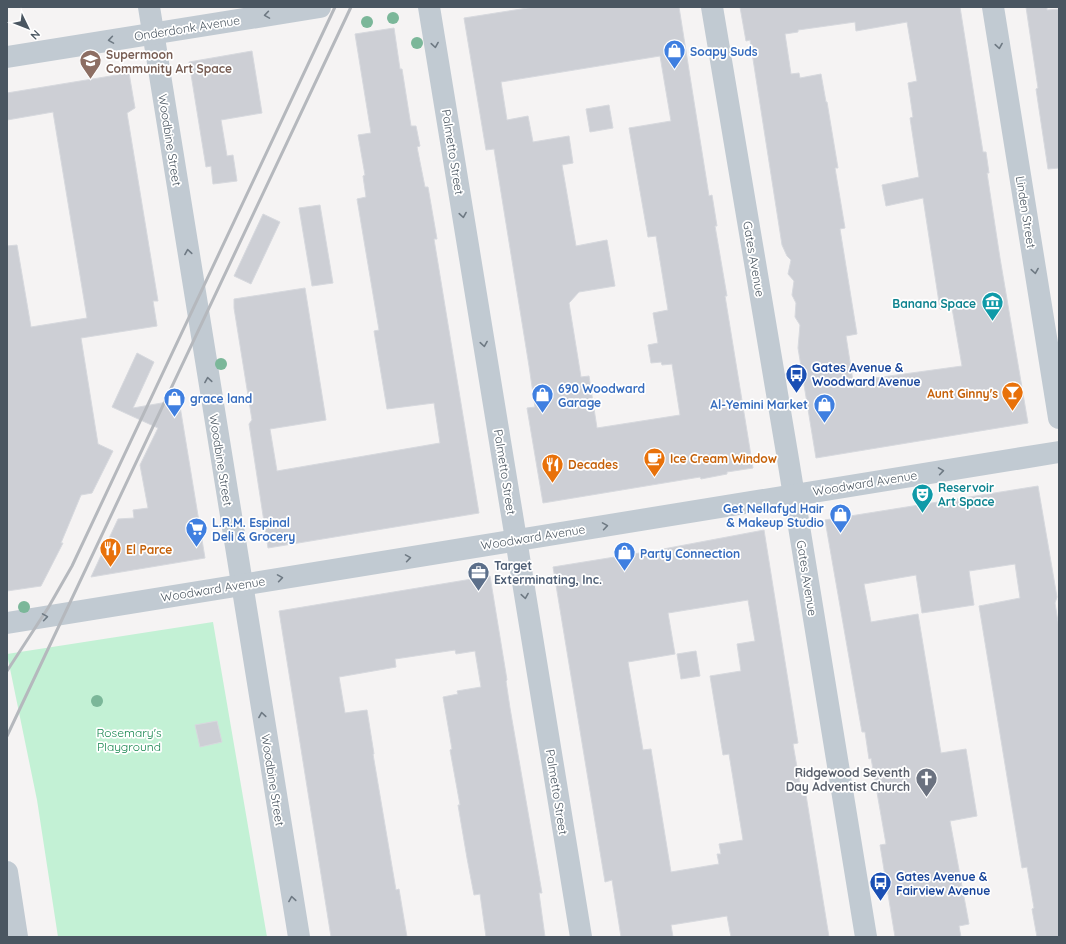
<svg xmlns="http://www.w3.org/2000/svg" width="1066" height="944" viewBox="0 0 1066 944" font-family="Quicksand,sans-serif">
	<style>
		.green { fill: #c3f1d5 }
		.building { fill: #cdcfd5; stroke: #d7d9de; fill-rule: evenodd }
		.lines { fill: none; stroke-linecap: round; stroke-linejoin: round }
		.street { stroke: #c1cad2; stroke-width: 22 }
		.rail { stroke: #b5b8bd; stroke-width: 3 }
		.tree { fill: #7bb799 }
		.oneway { stroke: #6e7983 }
		.labels { text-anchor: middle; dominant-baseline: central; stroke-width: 3.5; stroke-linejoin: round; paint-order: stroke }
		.street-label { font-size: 12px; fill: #4a5661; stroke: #fff }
		.shop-label { font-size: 12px; font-weight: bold; fill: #366cbe; stroke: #fff; text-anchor: start }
		.education-label { font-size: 12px; font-weight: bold; fill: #785e54; stroke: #fff; text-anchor: start }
		.culture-label { font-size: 12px; font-weight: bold; fill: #0d838f; stroke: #fff; text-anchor: end }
		.transit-label { font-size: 12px; font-weight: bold; fill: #164399; stroke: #fff; text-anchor: start }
		.food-label { font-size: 12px; font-weight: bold; fill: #c56008; stroke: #fff; text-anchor: start }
		.service-label { font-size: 12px; font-weight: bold; fill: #4e5e75; stroke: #fff; text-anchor: start }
		.park-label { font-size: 12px; fill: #17864f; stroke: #fff }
		.worship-label { font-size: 12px; font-weight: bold; fill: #5b616d; stroke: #fff; text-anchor: end }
	</style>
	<rect width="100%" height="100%" fill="#f5f3f3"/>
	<path class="green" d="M 213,622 L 267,937 L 58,937 L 37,800 L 7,654 Z"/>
	<g class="building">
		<path d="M 534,7 L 679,7 L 709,196 L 712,195 L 717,226 L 715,226 L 727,296 L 725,296 L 753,468 L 727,472 L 727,474 L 701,479 L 700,477 L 543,503 L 527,408 L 535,407 L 529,366 L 494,149 L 486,150 L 464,18 ZM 660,56 L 671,121 L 629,128 L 648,237 L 656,236 L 668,310 L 653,313 L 658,343 L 648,345 L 651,363 L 661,362 L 662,365 L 672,364 L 680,415 L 597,428 L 589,376 L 581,377 L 569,303 L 579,292 L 615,286 L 607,240 L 576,246 L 562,165 L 573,163 L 569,136 L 533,142 L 528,116 L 507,120 L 501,82 Z"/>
		<path d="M 740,7 L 960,7 L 983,152 L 986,152 L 989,173 L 987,173 L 1000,258 L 1028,423 L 816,458 L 798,348 L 800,325 L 795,317 L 796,303 L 792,295 L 794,281 L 788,274 L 791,260 L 787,256 L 782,245 L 750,40 L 746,41 ZM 855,22 L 856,31 L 907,22 L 917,81 L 908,83 L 913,117 L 910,118 L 919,177 L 882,185 L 886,206 L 923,198 L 940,309 L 952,308 L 962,366 L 853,381 L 846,336 L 857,334 L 840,229 L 845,228 L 835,168 L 838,168 L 827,102 L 826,102 L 821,74 L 800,78 L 799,73 L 791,74 L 785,34 L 798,32 L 798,30 Z"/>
		<path d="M 1026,7 L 1047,7 L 1047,10 L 1059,9 L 1059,168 L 1048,169 L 1036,89 L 1038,88 Z"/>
		<path d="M 394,28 L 400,69 L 402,69 L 411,126 L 416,126 L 420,146 L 417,147 L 425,187 L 428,187 L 437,239 L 434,239 L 479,513 L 268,548 L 249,424 L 252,420 L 234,308 L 234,299 L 305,288 L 326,420 L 270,429 L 277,471 L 440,443 L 434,403 L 387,409 L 374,331 L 379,330 L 357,199 L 366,197 L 363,176 L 365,175 L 358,135 L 371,133 L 355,34 Z"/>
		<path d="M 252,51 L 262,113 L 221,120 L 227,156 L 233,155 L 237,181 L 213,184 L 211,166 L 206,167 L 189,62 Z"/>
		<path d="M 129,73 L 135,108 L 127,113 L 158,301 L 153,301 L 157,326 L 81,338 L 98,444 L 113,451 L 92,493 L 81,495 L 61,543 L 63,543 L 41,586 L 7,591 L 7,246 L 17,245 L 31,327 L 87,318 L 53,112 L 7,120 L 7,93 Z"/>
		<path d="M 609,105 L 613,128 L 590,132 L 586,109 Z"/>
		<path d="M 320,205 L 333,283 L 312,286 L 299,208 Z"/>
		<path d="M 263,214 L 280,222 L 251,284 L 234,276 Z"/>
		<path d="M 137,353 L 154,362 L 133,408 L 179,400 L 205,558 L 91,577 L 118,519 L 134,518 L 133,510 L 148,508 L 140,465 L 158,428 L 112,407 Z"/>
		<path d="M 1038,486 L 1057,597 L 1055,603 L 1059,628 L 1059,937 L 1037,937 L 1032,909 L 1034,908 L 1027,867 L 1022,868 L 979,606 L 1020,598 L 1015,564 L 969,571 L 974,605 L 922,613 L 916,575 L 864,584 L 871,622 L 918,614 L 941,753 L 966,749 L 977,816 L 950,821 L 969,924 L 959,926 L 961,937 L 895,937 L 880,845 L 886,844 L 871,758 L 869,759 L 865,732 L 862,732 L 825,520 Z"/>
		<path d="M 764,530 L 798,743 L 793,744 L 802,796 L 806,795 L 829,937 L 731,937 L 727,916 L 671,925 L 673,937 L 621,937 L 612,880 L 605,882 L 553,567 L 658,550 ZM 748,600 L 755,641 L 737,644 L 741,671 L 710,676 L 723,755 L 729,754 L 743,840 L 719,844 L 721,854 L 717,854 L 719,864 L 671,872 L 651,749 L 643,750 L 628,662 L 675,654 L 668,613 Z"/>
		<path d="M 490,576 L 507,680 L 506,681 L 510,708 L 542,893 L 539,893 L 545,937 L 486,937 L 480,894 L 474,895 L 467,858 L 458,805 L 460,805 L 450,750 L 452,749 L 443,697 L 458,694 L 457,691 L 481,687 L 475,651 L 456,654 L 455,650 L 395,659 L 396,667 L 339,677 L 345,713 L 367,710 L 374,754 L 373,754 L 396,890 L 399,889 L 407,937 L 331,937 L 279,611 Z"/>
		<path d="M 696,651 L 700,676 L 681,679 L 677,654 Z"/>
		<path d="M 217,721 L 222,742 L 200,747 L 195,725 Z"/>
	</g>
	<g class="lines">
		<g class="street">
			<path d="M 149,7 L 299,937"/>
			<path d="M 429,7 L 581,937"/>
			<path d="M 712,7 L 788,459 L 866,937"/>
			<path d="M 993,7 L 1059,418"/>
			<path d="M 7,57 L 320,7"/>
			<path d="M 7,623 L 1059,452"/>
			<path d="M 7,872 L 17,937"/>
		</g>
		<g class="rail">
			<path d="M 7,671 L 48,608 L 72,566 L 335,7"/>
			<path d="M 7,736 L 351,7"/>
		</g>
	</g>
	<g class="tree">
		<circle cx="393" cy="18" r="6"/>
		<circle cx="367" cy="22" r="6"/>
		<circle cx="417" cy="43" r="6"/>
		<circle cx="221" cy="364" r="6"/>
		<circle cx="24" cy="607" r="6"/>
		<circle cx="97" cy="701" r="6"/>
	</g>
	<defs><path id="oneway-chevron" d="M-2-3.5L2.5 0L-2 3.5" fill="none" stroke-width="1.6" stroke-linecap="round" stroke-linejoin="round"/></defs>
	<g class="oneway">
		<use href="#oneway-chevron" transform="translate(267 15) rotate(171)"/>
		<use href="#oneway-chevron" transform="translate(111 40) rotate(171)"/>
		<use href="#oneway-chevron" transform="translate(435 45) rotate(81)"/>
		<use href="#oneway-chevron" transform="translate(999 46) rotate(81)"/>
		<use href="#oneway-chevron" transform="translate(463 215) rotate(81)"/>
		<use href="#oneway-chevron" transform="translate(188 252) rotate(-99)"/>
		<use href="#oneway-chevron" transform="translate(1035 271) rotate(81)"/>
		<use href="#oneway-chevron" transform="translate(484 344) rotate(81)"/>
		<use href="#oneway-chevron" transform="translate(208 380) rotate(-99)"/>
		<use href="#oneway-chevron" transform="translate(941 471) rotate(-9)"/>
		<use href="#oneway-chevron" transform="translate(605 526) rotate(-9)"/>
		<use href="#oneway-chevron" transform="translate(408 558) rotate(-9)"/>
		<use href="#oneway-chevron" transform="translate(280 578) rotate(-9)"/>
		<use href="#oneway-chevron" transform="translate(525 596) rotate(81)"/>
		<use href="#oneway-chevron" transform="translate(45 617) rotate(-9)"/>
		<use href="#oneway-chevron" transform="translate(262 715) rotate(-99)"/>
		<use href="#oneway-chevron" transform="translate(292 899) rotate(-99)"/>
	</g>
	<defs>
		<symbol id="shop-pin" viewBox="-11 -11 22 30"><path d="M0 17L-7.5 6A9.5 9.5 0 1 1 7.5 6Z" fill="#3f7fe0" stroke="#fff"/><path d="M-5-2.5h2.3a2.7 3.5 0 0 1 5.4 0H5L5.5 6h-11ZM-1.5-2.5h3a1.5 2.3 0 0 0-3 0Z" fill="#fff"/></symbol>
		<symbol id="school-pin" viewBox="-11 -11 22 30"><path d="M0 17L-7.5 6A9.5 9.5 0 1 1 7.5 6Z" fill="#8d6e63" stroke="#fff"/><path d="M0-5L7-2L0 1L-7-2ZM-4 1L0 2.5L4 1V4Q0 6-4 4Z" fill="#fff"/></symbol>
		<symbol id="museum-pin" viewBox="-11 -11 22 30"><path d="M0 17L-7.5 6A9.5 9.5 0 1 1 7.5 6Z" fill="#0f9aa8" stroke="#fff"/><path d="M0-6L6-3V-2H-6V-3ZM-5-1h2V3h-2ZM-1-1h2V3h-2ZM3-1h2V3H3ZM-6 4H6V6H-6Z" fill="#fff"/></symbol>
		<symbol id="bus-pin" viewBox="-11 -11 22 30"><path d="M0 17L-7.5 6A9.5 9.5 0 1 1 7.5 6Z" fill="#1a4fb4" stroke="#fff"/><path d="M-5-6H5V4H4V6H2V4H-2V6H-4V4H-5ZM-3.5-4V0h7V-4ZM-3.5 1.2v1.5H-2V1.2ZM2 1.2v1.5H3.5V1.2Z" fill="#fff"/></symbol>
		<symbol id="bar-pin" viewBox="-11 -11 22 30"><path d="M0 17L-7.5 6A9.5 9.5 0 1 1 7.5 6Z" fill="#e8710a" stroke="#fff"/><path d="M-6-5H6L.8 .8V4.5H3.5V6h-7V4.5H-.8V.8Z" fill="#fff"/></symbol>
		<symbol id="cafe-pin" viewBox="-11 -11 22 30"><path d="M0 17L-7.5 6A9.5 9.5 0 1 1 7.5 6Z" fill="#e8710a" stroke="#fff"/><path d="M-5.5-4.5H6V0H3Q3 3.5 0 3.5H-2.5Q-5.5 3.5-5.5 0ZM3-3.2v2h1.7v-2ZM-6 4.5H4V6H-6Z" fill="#fff"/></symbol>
		<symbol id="restaurant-pin" viewBox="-11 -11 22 30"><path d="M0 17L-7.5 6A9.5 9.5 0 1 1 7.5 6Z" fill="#e8710a" stroke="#fff"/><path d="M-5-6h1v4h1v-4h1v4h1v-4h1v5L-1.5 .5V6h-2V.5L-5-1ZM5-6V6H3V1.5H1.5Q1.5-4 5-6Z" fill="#fff"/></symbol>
		<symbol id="theatre-pin" viewBox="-11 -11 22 30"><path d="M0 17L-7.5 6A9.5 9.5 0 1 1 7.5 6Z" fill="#0f9aa8" stroke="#fff"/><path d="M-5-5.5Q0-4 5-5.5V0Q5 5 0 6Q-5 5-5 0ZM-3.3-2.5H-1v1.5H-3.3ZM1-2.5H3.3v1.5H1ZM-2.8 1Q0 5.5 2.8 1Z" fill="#fff"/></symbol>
		<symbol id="supermarket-pin" viewBox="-11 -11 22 30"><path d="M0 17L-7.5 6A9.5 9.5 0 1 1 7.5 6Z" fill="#3f7fe0" stroke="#fff"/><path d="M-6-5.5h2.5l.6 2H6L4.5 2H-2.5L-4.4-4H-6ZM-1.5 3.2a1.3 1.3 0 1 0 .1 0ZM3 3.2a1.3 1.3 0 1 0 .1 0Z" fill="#fff"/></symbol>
		<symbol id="office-pin" viewBox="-11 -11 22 30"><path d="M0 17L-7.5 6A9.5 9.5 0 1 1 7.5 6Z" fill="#5c6f8a" stroke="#fff"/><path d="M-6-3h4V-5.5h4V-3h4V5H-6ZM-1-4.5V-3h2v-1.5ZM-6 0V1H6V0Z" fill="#fff"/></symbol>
		<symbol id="church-pin" viewBox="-11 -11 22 30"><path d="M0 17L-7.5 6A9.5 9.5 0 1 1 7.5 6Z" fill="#6b7280" stroke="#fff"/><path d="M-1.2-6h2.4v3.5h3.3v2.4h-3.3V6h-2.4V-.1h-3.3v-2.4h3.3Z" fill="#fff"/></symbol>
	</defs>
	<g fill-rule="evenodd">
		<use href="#shop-pin" x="662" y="38" width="25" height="34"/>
		<use href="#school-pin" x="78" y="48" width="25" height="34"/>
		<use href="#museum-pin" x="980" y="290" width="25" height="34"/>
		<use href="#bus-pin" x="784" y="362" width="25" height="34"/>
		<use href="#bar-pin" x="1000" y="380" width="25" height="34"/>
		<use href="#shop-pin" x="530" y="382" width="25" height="34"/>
		<use href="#shop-pin" x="162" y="386" width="25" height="34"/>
		<use href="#shop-pin" x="812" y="392" width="25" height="34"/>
		<use href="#cafe-pin" x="642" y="446" width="25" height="34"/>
		<use href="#restaurant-pin" x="540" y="452" width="25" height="34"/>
		<use href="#theatre-pin" x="910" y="482" width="25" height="34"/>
		<use href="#shop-pin" x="828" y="502" width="25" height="34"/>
		<use href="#supermarket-pin" x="184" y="516" width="25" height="34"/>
		<use href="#restaurant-pin" x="98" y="536" width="25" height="34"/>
		<use href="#shop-pin" x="612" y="540" width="25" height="34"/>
		<use href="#office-pin" x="466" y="560" width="25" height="34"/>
		<use href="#church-pin" x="914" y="766" width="25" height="34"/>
		<use href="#bus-pin" x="868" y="870" width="25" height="34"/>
	</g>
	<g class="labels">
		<g class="street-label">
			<text transform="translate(187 28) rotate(-9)">Onderdonk Avenue</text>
			<text transform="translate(170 140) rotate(81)">Woodbine Street</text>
			<text transform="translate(453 152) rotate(81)">Palmetto Street</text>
			<text transform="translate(1026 212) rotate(81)">Linden Street</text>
			<text transform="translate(754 259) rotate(80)">Gates Avenue</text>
			<text transform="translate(221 460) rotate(81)">Woodbine Street</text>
			<text transform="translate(505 472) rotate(81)">Palmetto Street</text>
			<text transform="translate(865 483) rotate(-9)">Woodward Avenue</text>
			<text transform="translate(533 537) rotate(-9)">Woodward Avenue</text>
			<text transform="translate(807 578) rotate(81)">Gates Avenue</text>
			<text transform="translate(213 589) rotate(-9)">Woodward Avenue</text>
			<text transform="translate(273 780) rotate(81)">Woodbine Street</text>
			<text transform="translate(557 792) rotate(81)">Palmetto Street</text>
		</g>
		<g class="shop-label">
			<text x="690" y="51">Soapy Suds</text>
			<text x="558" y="388">690 Woodward<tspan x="558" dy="14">Garage</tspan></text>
			<text x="190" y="398">grace land</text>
			<text x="808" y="404" text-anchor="end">Al-Yemini Market</text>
			<text x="824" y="508" text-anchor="end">Get Nellafyd Hair<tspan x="824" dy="14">&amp; Makeup Studio</tspan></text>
			<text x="212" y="522">L.R.M. Espinal<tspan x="212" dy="14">Deli &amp; Grocery</tspan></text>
			<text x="640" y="553">Party Connection</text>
		</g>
		<g class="education-label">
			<text x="106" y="54">Supermoon<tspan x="106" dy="14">Community Art Space</tspan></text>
		</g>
		<g class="culture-label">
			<text x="976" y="303">Banana Space</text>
			<text x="938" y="487" text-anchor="start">Reservoir<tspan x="938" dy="14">Art Space</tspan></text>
		</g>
		<g class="transit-label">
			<text x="812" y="367">Gates Avenue &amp;<tspan x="812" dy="14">Woodward Avenue</tspan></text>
			<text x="896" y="876">Gates Avenue &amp;<tspan x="896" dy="14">Fairview Avenue</tspan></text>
		</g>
		<g class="food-label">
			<text x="998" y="393" text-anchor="end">Aunt Ginny's</text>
			<text x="670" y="458">Ice Cream Window</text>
			<text x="568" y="464">Decades</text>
			<text x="126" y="549">El Parce</text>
		</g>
		<g class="service-label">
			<text x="494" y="565">Target<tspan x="494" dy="14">Exterminating, Inc.</tspan></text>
		</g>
		<g class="park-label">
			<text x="129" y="732">Rosemary's<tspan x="129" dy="14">Playground</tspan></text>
		</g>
		<g class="worship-label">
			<text x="910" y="772">Ridgewood Seventh<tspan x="910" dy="14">Day Adventist Church</tspan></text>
		</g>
	</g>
	<rect width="1066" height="944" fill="none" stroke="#4a5661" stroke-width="16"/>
	<g transform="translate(28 28) rotate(133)" stroke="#ffffff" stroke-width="3" paint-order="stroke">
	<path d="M0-3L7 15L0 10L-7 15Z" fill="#4a5661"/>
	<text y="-6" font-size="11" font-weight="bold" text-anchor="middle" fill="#4a5661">N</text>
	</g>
</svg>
